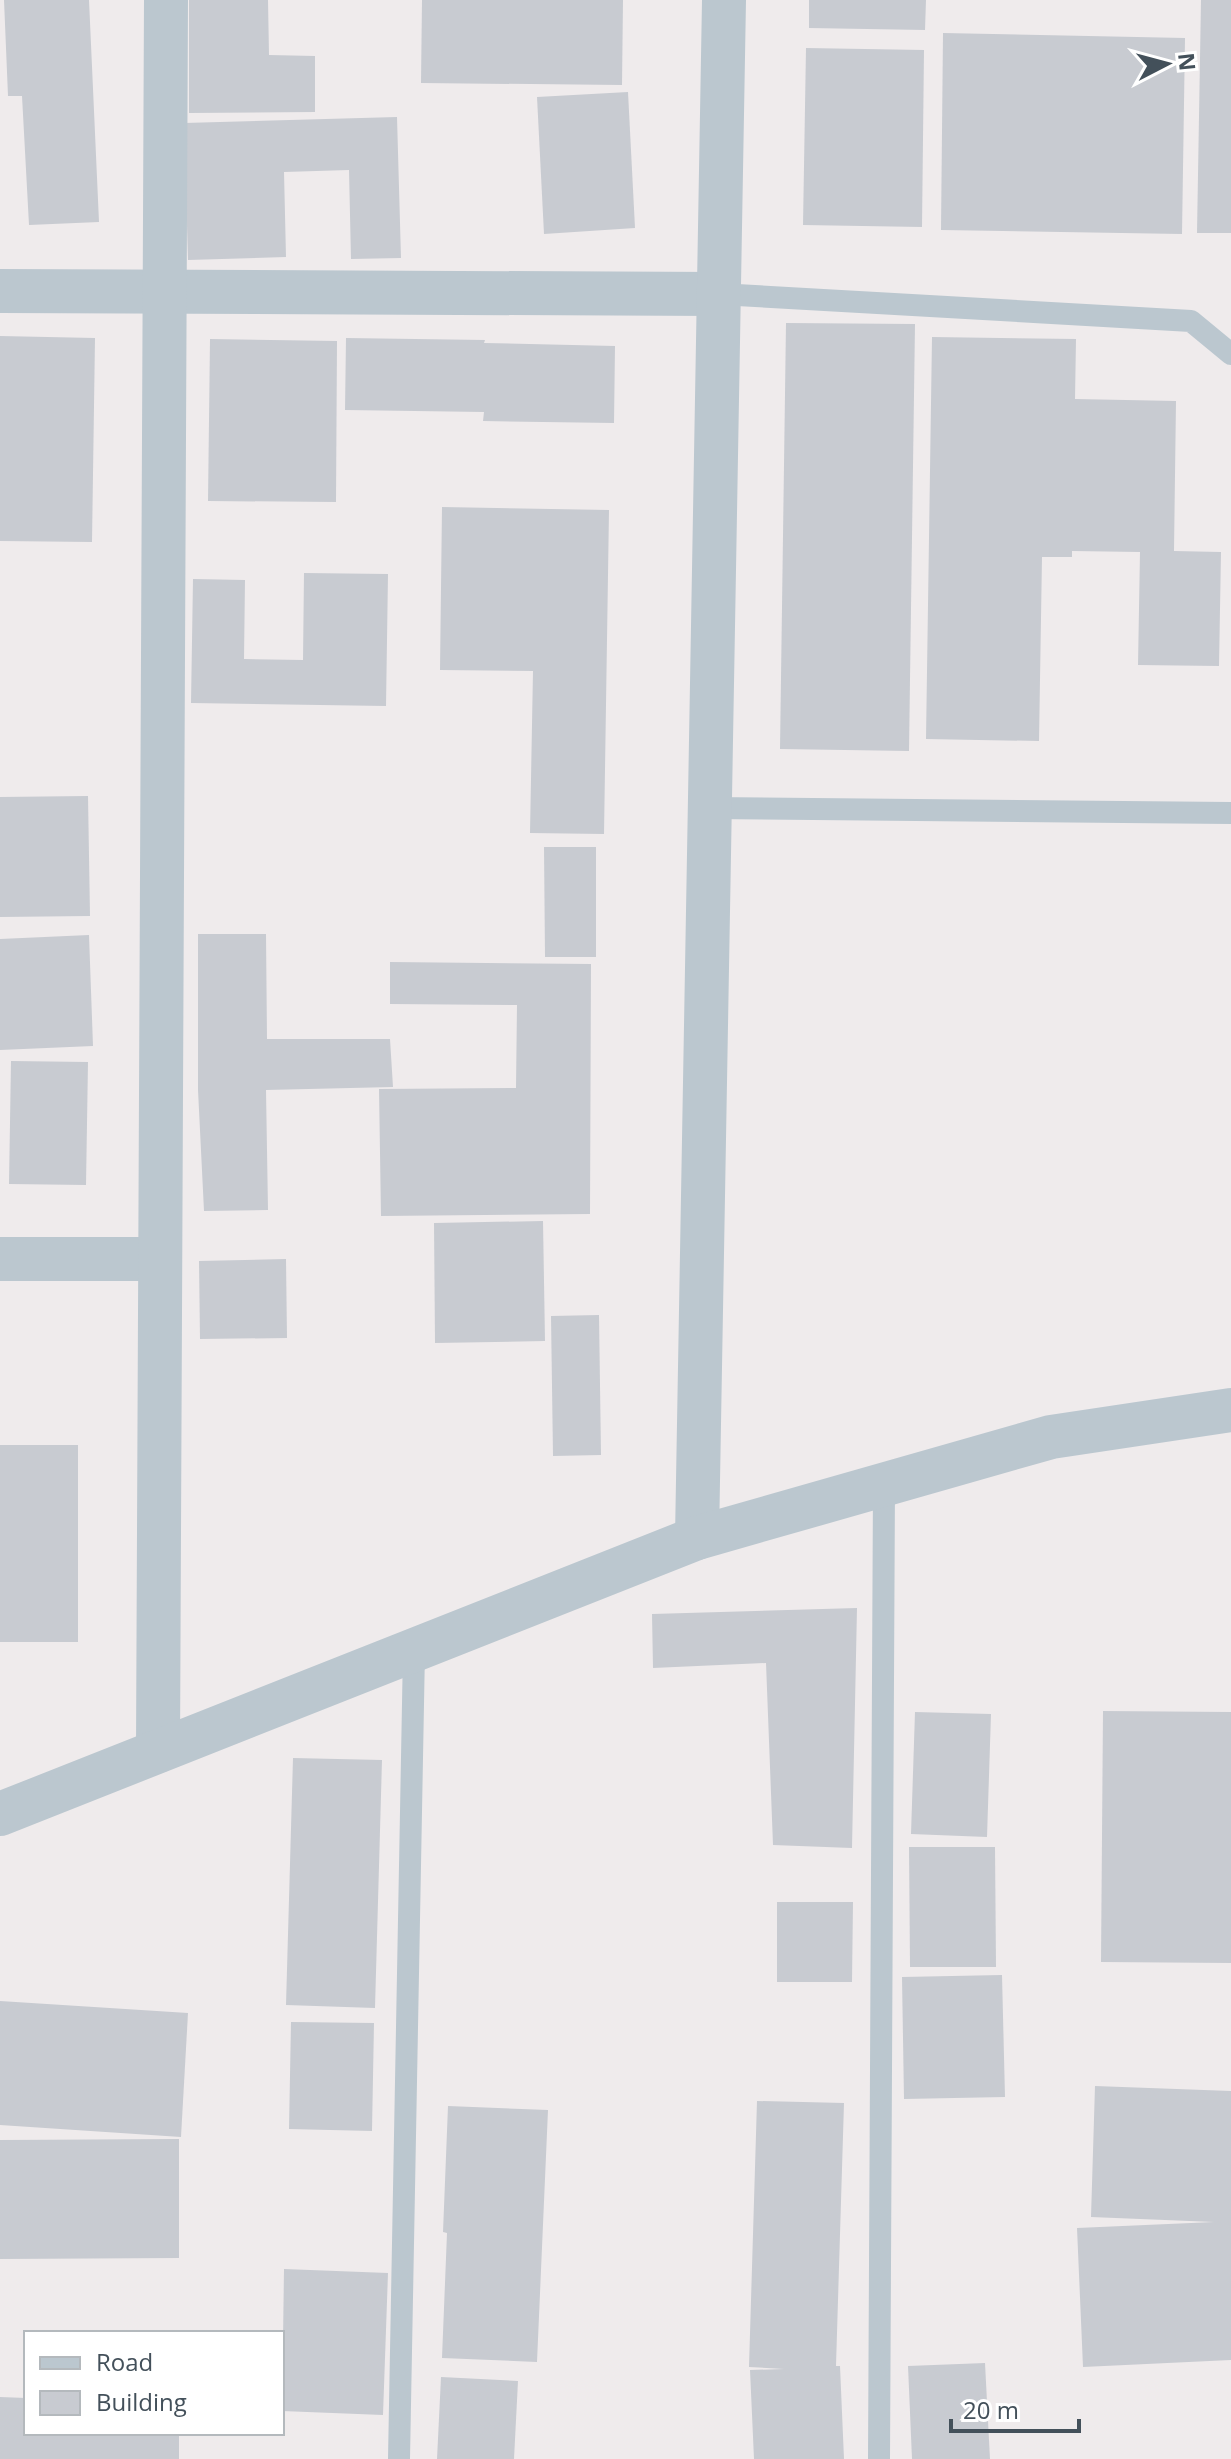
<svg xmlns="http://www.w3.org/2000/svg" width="1231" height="2459" viewBox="0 0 1231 2459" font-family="'Open Sans',sans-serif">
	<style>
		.building { fill: #c8cbd1 }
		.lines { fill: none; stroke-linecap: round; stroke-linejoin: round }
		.lane { stroke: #bbc7cf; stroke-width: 22 }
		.street { stroke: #bbc7cf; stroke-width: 44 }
	</style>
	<rect width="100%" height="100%" fill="#efebec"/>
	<g class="building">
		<path d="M 4,0 L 89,0 L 99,222 L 29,225 L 22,96 L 8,96 Z"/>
		<path d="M 189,0 L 268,0 L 269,55 L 315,56 L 315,112 L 189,113 Z"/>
		<path d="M 422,0 L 623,0 L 622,85 L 421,83 Z"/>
		<path d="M 809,0 L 926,0 L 925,30 L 809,28 Z"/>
		<path d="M 1201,0 L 1231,0 L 1231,233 L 1197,233 Z"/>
		<path d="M 943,33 L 1185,38 L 1182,234 L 941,230 Z"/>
		<path d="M 806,48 L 924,50 L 922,227 L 803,225 Z"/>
		<path d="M 628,92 L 635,228 L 544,234 L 537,97 Z"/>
		<path d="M 397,117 L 401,258 L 351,259 L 349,170 L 284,172 L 286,257 L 188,260 L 184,123 Z"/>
		<path d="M 786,323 L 915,324 L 909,751 L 780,749 Z"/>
		<path d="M 0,336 L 95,338 L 92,542 L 0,541 Z"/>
		<path d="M 932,337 L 1076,339 L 1075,399 L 1176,401 L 1174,551 L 1221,552 L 1219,666 L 1138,665 L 1140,552 L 1072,551 L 1072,557 L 1042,557 L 1039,741 L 926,739 Z"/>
		<path d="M 346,338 L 485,340 L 484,343 L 615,346 L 614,423 L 483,421 L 484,412 L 345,410 Z"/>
		<path d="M 210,339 L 337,341 L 336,502 L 208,501 Z"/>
		<path d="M 442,507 L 609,510 L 604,834 L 530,833 L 533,671 L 440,670 Z"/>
		<path d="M 304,573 L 388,574 L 386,706 L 191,703 L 193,579 L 245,580 L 244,659 L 303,660 Z"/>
		<path d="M 88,796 L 90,916 L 0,917 L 0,797 Z"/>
		<path d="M 544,847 L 596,847 L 596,957 L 545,957 Z"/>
		<path d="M 198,934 L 266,934 L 267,1039 L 390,1039 L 393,1087 L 266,1090 L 268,1210 L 204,1211 L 198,1090 Z"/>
		<path d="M 89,935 L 93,1046 L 0,1050 L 0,939 Z"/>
		<path d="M 390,962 L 591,964 L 590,1214 L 381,1216 L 379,1089 L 516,1088 L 517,1005 L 390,1004 Z"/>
		<path d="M 11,1061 L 88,1062 L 86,1185 L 9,1184 Z"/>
		<path d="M 543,1221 L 545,1341 L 435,1343 L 434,1223 Z"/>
		<path d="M 286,1259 L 287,1338 L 200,1339 L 199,1261 Z"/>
		<path d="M 599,1315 L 601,1455 L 553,1456 L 551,1316 Z"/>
		<rect x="0" y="1445" width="78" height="197"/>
		<path d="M 857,1608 L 852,1848 L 773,1845 L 766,1663 L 653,1668 L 652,1614 Z"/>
		<path d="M 1103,1711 L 1231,1712 L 1231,1963 L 1101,1962 Z"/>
		<path d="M 915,1712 L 991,1714 L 987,1837 L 911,1834 Z"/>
		<path d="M 293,1758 L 382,1760 L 375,2008 L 286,2005 Z"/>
		<path d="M 909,1847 L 995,1847 L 996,1967 L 910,1967 Z"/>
		<path d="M 777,1902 L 853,1902 L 852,1982 L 777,1982 Z"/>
		<path d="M 1002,1975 L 1005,2097 L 904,2099 L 902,1977 Z"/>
		<path d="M 0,2001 L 188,2013 L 181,2137 L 0,2125 Z"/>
		<path d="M 291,2022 L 374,2023 L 372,2131 L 289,2129 Z"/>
		<path d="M 1095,2086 L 1231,2091 L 1231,2360 L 1083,2367 L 1077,2228 L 1214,2222 L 1091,2217 Z"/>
		<path d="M 757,2101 L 844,2103 L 836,2366 L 840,2366 L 844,2459 L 754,2459 L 750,2370 L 784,2369 L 749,2367 Z"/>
		<path d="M 448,2106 L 548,2110 L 537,2362 L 442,2358 L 447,2233 L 443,2232 Z"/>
		<path d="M 179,2139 L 179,2258 L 0,2259 L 0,2140 Z"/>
		<path d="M 284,2269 L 388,2273 L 383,2415 L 282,2411 Z"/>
		<path d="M 985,2363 L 990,2459 L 912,2459 L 908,2366 Z"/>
		<path d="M 441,2377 L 518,2381 L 514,2459 L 437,2459 Z"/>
		<path d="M 0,2397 L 26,2398 L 26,2433 L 179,2433 L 179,2459 L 0,2459 Z"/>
	</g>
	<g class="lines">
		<g class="lane">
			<path d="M 719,294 L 1191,321 L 1231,354"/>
			<path d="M 710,808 L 1231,813"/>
			<path d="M 399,2459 L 414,1650"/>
			<path d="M 879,2459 L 884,1484"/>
		</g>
		<g class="street">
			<path d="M 0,291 L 719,294"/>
			<path d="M 0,1259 L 160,1259"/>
			<path d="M 697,1538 L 724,0"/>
			<path d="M 158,1751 L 166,0"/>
			<path d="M 0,1814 L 697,1538 L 1051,1437 L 1231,1410"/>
		</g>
	</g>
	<rect x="24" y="2331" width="260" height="104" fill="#ffffff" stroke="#b4b9bd" stroke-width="2"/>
	<rect x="40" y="2357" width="40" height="12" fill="#bbc7cf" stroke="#b4b9bd" stroke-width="2"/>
	<text x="96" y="2371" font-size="24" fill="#43505a">Road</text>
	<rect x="40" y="2391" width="40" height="24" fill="#c8cbd1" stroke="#b4b9bd" stroke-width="2"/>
	<text x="96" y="2411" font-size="24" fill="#43505a">Building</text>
	<g transform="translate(1167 64) rotate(84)" stroke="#ffffff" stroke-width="6" paint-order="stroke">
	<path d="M0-6L14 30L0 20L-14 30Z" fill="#43505a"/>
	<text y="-12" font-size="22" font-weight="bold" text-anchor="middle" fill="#43505a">N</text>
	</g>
	<path d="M951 2419v12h128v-12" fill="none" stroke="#43505a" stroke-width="4"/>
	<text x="963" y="2419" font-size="24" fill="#43505a" stroke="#ffffff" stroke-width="6" paint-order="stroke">20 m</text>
</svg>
